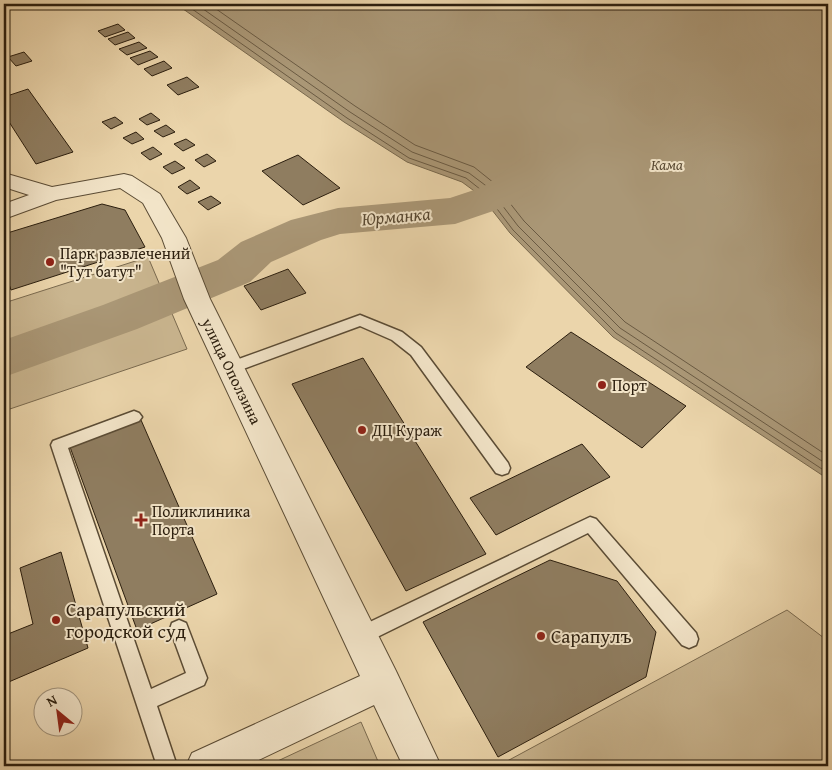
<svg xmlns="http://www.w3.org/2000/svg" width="832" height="770" viewBox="0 0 832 770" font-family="'Gentium Book Plus',serif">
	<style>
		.green { fill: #cab690; stroke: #7a6a4f }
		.water { fill: #aa9776; stroke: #77674c }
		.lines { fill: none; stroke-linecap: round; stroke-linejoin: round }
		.shore { stroke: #6a5a42; stroke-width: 1 }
		.river { fill: #aa9776; fill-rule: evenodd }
		.building { fill: #8f7d60; stroke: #2b1e0e }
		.service-casing { stroke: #5b4c35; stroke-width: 3 }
		.minor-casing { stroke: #5b4c35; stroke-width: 2 }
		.service { fill: #f2e4c8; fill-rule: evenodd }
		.minor { fill: #f2e4c8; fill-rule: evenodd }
		.poi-dot { fill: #8f2418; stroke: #f2e4c8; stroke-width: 2 }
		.labels { text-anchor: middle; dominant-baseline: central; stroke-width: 4; stroke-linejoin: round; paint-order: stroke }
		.far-water-label { font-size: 15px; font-style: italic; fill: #574832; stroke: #f2e4c8 }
		.poi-label { font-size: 16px; fill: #2b1e0e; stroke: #f2e4c8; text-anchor: start }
		.street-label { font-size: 16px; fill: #2b1e0e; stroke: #f2e4c8 }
		.water-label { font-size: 18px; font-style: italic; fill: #574832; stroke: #f2e4c8 }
		.near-poi-label { font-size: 19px; fill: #2b1e0e; stroke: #f2e4c8; text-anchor: start }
	</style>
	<rect width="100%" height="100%" fill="#ebd5ab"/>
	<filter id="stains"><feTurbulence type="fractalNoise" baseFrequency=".004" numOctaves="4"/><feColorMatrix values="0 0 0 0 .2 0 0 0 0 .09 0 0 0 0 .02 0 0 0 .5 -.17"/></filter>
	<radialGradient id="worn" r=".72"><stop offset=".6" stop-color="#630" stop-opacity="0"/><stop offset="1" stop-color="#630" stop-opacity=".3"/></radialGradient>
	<g class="green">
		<path d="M 148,257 L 187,349 L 4,411 L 4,303 Z"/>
		<path d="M 787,610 L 828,641 L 828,766 L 498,766 Z"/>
		<path d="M 361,722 L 380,766 L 267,766 Z"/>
	</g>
	<path class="water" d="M 176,4 L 828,4 L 828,479 L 613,337 L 510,233 L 481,196 L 462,182 L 407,162 L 344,122 Z"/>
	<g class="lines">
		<g class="shore">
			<path d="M 185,4 L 347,118 L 409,158 L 466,178 L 485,193 L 513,230 L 616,333 L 828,473"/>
			<path d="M 196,4 L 350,112 L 412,152 L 469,173 L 489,188 L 518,226 L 620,328 L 828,465"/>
			<path d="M 209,4 L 355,106 L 415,145 L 474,167 L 494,183 L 524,221 L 625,322 L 828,456"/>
		</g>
		<path class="river" d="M 540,151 L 554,155 L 560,163 L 554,171 L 511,205 L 455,224 L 340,234 L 321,240 L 271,262 L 250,282 L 137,329 L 4,377 L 4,340 L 103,305 L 218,260 L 241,242 L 291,220 L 338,208 L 450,198 L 483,187 L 526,155 Z"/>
	</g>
	<g class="building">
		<path d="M 118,24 L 125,30 L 105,37 L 98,31 Z"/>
		<path d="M 128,32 L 135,38 L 115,45 L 108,39 Z"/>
		<path d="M 139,42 L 147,48 L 127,55 L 119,49 Z"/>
		<path d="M 150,51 L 158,57 L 138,65 L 130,58 Z"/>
		<path d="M 24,52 L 32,61 L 16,66 L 8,57 Z"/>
		<path d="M 164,61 L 172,68 L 152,76 L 144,69 Z"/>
		<path d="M 187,77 L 199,87 L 178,95 L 167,85 Z"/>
		<path d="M 28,89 L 73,152 L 36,164 L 4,114 L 4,97 Z"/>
		<path d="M 151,113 L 160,120 L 147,125 L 139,119 Z"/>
		<path d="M 115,117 L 123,123 L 111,129 L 102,122 Z"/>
		<path d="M 166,125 L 175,132 L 163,137 L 154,131 Z"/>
		<path d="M 136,132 L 144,139 L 132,144 L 123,138 Z"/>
		<path d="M 186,139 L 195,145 L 183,151 L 174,144 Z"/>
		<path d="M 153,147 L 162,154 L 150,160 L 141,153 Z"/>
		<path d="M 207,154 L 216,161 L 204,167 L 195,160 Z"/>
		<path d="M 298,155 L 340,188 L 303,205 L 262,171 Z"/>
		<path d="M 175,161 L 185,168 L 172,174 L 163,167 Z"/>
		<path d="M 190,180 L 200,188 L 187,194 L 178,187 Z"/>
		<path d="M 211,196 L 221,203 L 208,210 L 198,202 Z"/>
		<path d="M 102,204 L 125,210 L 145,247 L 11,290 L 7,278 L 4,279 L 4,234 Z"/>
		<path d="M 288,269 L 306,293 L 261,310 L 244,286 Z"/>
		<path d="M 571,332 L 622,365 L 686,406 L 642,448 L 526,367 Z"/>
		<path d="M 363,358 L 486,554 L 406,591 L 292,384 Z"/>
		<path d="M 141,420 L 217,594 L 137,630 L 70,447 Z"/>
		<path d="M 582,444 L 610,477 L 496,535 L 470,498 Z"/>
		<path d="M 61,552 L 88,648 L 4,684 L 4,615 L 8,634 L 33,624 L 20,568 Z"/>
		<path d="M 550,560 L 617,581 L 656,632 L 646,677 L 498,757 L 423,622 Z"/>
	</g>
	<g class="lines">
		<defs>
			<g id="service">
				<path d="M 360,315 L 402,332 L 421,347 L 508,463 L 510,468 L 508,473 L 502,475 L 496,473 L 411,355 L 392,340 L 360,326 L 235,372 L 230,373 L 225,372 L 223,368 L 225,364 Z"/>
				<path d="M 134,411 L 139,413 L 142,417 L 139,421 L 68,448 L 151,689 L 186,673 L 170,629 L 172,623 L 179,620 L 186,623 L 207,678 L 204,685 L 157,706 L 177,766 L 157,766 L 51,445 L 53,441 Z"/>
				<path d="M 590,517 L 596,519 L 696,633 L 698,639 L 696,645 L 689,648 L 682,645 L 588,533 L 367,642 L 360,645 L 353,642 L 351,636 L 353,630 Z"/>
			</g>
			<path id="minor" d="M 4,173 L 52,187 L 124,174 L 132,176 L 160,194 L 186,238 L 210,299 L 396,671 L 441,766 L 403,766 L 374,705 L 246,766 L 186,766 L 192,753 L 360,676 L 184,299 L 162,238 L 143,203 L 120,188 L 56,200 L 4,219 L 4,204 L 29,195 L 4,187 Z"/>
		</defs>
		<use href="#service" class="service-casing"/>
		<use href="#minor" class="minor-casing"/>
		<use href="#service" class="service"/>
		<use href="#minor" class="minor"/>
	</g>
	<g class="poi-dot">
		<circle cx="50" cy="262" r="5"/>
		<circle cx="602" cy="385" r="5"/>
		<circle cx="362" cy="430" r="5"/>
		<path d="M138.5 512.5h5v5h5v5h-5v5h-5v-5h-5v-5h5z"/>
		<circle cx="56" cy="620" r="5"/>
		<circle cx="541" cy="636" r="5"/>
	</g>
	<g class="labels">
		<g class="far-water-label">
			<text x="667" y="164">Кама</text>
		</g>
		<g class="poi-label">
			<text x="60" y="253">Парк развлечений<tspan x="60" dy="18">"Тут батут"</tspan></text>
			<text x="612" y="385">Порт</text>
			<text x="372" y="430">ДЦ Кураж</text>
			<text x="152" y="511">Поликлиника<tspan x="152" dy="18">Порта</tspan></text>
		</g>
		<g class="street-label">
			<text transform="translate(232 371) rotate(64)">улица Оползина</text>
		</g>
		<g class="water-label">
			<text transform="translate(396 216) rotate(-5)">Юрманка</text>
		</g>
		<g class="near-poi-label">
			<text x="66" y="609">Сарапульский<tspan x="66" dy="22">городской суд</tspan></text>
			<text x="551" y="636">Сарапулъ</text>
		</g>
	</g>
	<rect width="832" height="770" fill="none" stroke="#ebd5ab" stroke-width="20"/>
	<rect x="5" y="5" width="822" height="760" fill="none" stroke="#2b1e0e" stroke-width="2.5"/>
	<rect x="10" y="10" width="812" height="750" fill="none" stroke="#2b1e0e"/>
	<g transform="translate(58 712) rotate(331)"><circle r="24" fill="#f2e4c8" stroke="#a2957e"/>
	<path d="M0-4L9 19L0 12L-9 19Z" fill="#8f2418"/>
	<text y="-8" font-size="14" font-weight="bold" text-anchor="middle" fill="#2b1e0e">N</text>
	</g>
	<rect width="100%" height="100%" filter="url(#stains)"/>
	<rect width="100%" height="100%" fill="url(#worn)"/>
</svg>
